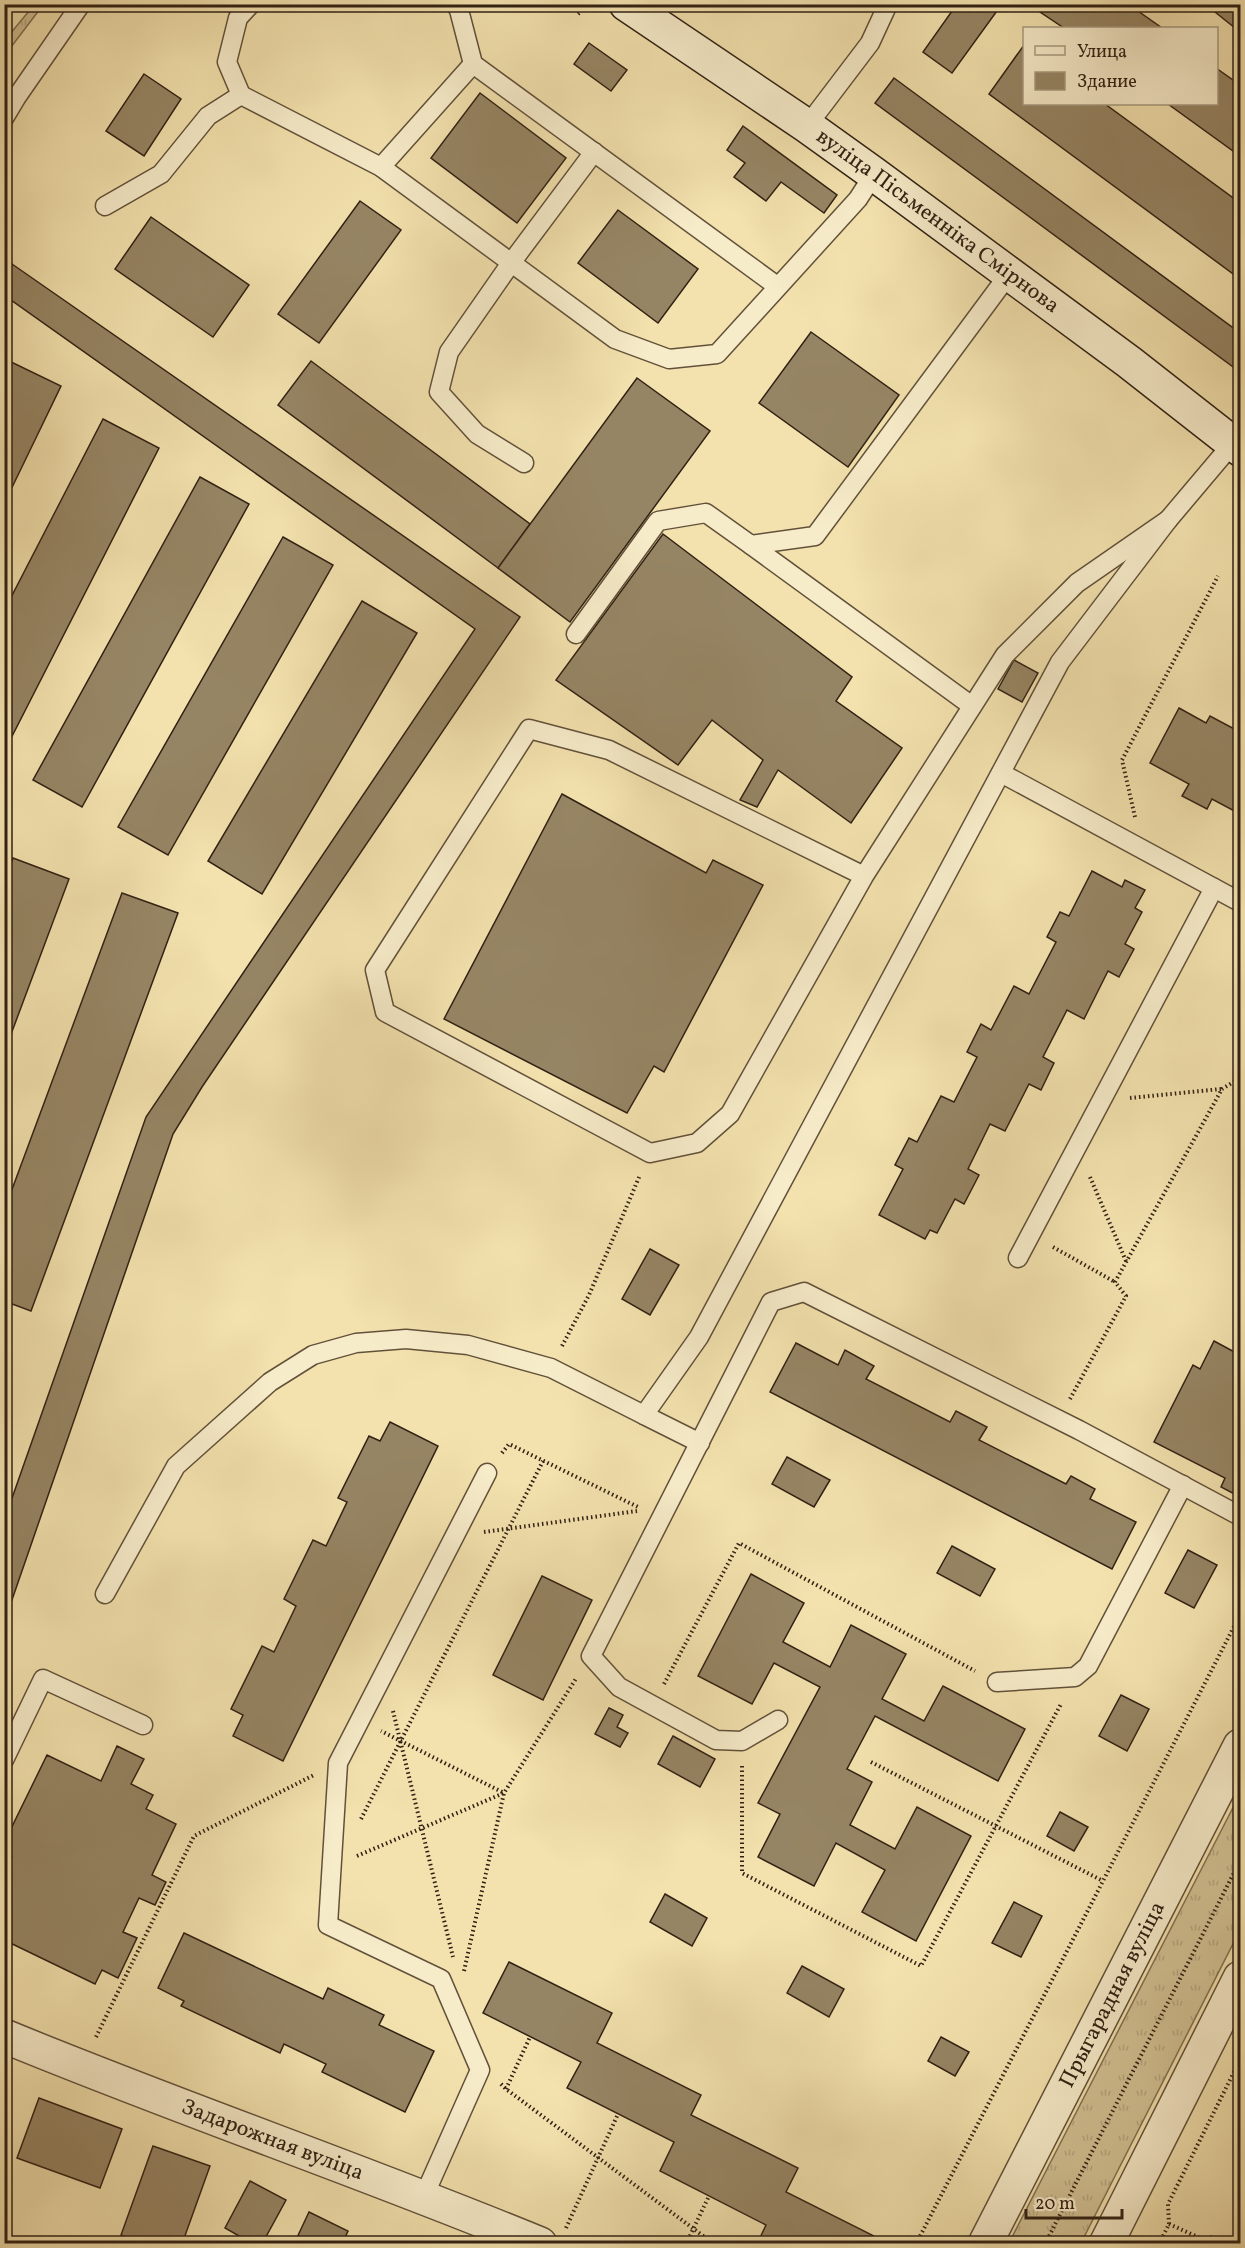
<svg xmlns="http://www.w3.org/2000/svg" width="1245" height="2248" viewBox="0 0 1245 2248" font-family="Vollkorn,serif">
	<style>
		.grass { fill: url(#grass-tufts); stroke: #827154; stroke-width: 1.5 }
		.building { fill: #968564; stroke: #312114; stroke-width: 1.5 }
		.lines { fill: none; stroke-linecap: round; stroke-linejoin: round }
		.service-casing { stroke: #62513a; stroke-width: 21 }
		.minor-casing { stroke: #62513a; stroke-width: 36 }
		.tertiary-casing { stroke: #62513a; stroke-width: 36 }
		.secondary-casing { stroke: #312114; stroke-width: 36 }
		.path { stroke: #312114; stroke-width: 4; stroke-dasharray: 1.5 3; stroke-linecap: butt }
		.service { stroke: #f7ecca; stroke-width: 18 }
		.minor { stroke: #f7ecca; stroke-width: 33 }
		.tertiary { stroke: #f7ecca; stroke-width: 33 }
		.secondary { stroke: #f7ecca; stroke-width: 33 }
		.labels { text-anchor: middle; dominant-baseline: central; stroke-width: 4.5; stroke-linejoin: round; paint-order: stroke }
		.street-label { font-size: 22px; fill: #312114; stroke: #f7ecca }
	</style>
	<defs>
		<pattern id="grass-tufts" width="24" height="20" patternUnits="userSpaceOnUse" patternTransform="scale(1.5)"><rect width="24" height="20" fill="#d2c194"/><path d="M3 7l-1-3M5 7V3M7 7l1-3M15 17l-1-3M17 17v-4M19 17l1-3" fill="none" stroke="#b5a67f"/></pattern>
	</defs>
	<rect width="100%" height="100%" fill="#f3e2ae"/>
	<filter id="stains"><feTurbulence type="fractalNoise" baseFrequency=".00333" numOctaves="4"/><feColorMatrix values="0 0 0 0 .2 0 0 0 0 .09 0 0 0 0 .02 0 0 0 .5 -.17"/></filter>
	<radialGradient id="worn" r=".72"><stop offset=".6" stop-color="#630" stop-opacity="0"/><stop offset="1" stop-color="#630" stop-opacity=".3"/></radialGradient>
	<g class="grass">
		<path d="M 34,5 L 43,5 L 5,55 L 5,40 Z"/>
		<path d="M 1240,1794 L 1240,1930 L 1081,2243 L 1009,2243 Z"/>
	</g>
	<g class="building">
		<path d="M 957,4 L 1002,4 L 952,73 L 923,52 Z"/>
		<path d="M 1045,4 L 1128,4 L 1162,28 L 1064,28 L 1040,12 Z"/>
		<path d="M 1205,4 L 1240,4 L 1240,32 Z"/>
		<path d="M 589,43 L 627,70 L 611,91 L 574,64 Z"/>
		<path d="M 1024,45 L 1024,104 L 1105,104 L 1240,203 L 1240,279 L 989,94 Z"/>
		<path d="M 1216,68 L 1240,85 L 1240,156 L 1168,104 L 1216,104 Z"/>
		<path d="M 144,74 L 181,99 L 144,156 L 106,131 Z"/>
		<path d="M 894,78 L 1240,333 L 1240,372 L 875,103 Z"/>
		<path d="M 480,93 L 566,158 L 517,223 L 431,158 Z"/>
		<path d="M 743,126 L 837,195 L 824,213 L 781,182 L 766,201 L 734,177 L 745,163 L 727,150 Z"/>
		<path d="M 360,201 L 401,230 L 319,343 L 278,314 Z"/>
		<path d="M 618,210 L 698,269 L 658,323 L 578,263 Z"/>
		<path d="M 151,217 L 249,285 L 213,337 L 115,269 Z"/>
		<path d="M 4,258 L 12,264 L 4,279 Z"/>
		<path d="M 12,264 L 520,617 L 202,1087 L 173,1134 L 4,1623 L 4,1521 L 146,1117 L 475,629 L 4,295 L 4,279 Z"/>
		<path d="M 811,332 L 899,395 L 848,467 L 759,403 Z"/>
		<path d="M 7,360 L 61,386 L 4,504 L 4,367 Z"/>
		<path d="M 311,361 L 530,524 L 498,568 L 278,405 Z"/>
		<path d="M 637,378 L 710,431 L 570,622 L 498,568 Z"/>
		<path d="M 103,419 L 159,448 L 4,752 L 4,611 Z"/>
		<path d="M 200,477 L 249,504 L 82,807 L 33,780 Z"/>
		<path d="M 663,534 L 852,677 L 836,701 L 902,748 L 851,823 L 778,770 L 757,807 L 740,800 L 763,760 L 712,720 L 678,765 L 556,680 Z"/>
		<path d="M 283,537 L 333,565 L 168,855 L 118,827 Z"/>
		<path d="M 362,601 L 417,633 L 262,894 L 208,861 Z"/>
		<path d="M 1014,660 L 1038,673 L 1022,702 L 998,689 Z"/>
		<path d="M 1179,708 L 1206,723 L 1210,716 L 1240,732 L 1240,814 L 1212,799 L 1207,809 L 1182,796 L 1189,784 L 1150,763 Z"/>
		<path d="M 562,794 L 706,873 L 713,860 L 763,885 L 664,1072 L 654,1066 L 627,1113 L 444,1019 Z"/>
		<path d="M 13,858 L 69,879 L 4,1053 L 4,882 Z"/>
		<path d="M 1092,871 L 1122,887 L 1125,880 L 1145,890 L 1135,908 L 1142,912 L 1125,944 L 1134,949 L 1119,977 L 1108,971 L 1084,1019 L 1067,1010 L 1043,1057 L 1054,1063 L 1041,1090 L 1029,1084 L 1005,1131 L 990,1124 L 968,1169 L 979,1175 L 964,1204 L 955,1199 L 937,1233 L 930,1230 L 925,1239 L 879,1215 L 903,1169 L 895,1165 L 909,1138 L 917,1142 L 941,1096 L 954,1102 L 977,1057 L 967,1052 L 981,1024 L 991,1030 L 1014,986 L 1029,994 L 1056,942 L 1047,937 L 1060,912 L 1069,916 Z"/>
		<path d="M 122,893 L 178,913 L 31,1311 L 4,1301 L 4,1211 Z"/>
		<path d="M 650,1249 L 679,1265 L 650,1315 L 622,1299 Z"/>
		<path d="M 1214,1341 L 1240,1355 L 1240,1497 L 1221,1487 L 1225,1478 L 1154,1442 L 1193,1365 L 1200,1369 Z"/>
		<path d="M 796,1343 L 838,1365 L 845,1350 L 874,1366 L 866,1379 L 950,1422 L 956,1411 L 987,1427 L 979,1440 L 1066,1484 L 1071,1476 L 1095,1489 L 1090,1499 L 1136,1522 L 1112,1569 L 770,1392 Z"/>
		<path d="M 390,1422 L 438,1446 L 283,1761 L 233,1736 L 243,1715 L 231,1709 L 262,1646 L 274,1652 L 296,1606 L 284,1599 L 313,1540 L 326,1546 L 347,1502 L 338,1498 L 369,1436 L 380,1441 Z"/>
		<path d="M 787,1457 L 830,1480 L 814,1507 L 772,1484 Z"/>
		<path d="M 952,1546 L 995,1569 L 980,1596 L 937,1573 Z"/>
		<path d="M 1188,1550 L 1217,1565 L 1194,1608 L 1165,1593 Z"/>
		<path d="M 751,1574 L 804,1603 L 783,1642 L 830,1667 L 851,1625 L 906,1654 L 882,1699 L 924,1721 L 943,1686 L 1025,1729 L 998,1781 L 875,1716 L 847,1769 L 872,1782 L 850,1825 L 895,1849 L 917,1807 L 971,1836 L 916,1941 L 862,1912 L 885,1870 L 836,1843 L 814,1886 L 758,1857 L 780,1814 L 758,1803 L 820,1687 L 774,1663 L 752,1704 L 698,1676 Z"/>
		<path d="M 542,1576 L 592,1600 L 543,1700 L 493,1675 Z"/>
		<path d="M 1121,1695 L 1149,1709 L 1127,1751 L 1099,1736 Z"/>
		<path d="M 609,1708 L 623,1715 L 617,1727 L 628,1733 L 620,1747 L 595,1734 Z"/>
		<path d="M 673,1736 L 715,1759 L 700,1787 L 658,1764 Z"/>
		<path d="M 117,1746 L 144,1759 L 131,1784 L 153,1795 L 146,1809 L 176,1824 L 152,1875 L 166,1882 L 155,1905 L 139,1898 L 123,1932 L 137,1938 L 118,1978 L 102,1970 L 95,1984 L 4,1940 L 4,1872 L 12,1857 L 4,1853 L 4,1843 L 47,1755 L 101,1781 Z"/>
		<path d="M 1060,1812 L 1088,1827 L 1074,1851 L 1047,1836 Z"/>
		<path d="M 665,1894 L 707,1918 L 692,1946 L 650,1922 Z"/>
		<path d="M 1014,1902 L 1042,1916 L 1021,1957 L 992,1943 Z"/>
		<path d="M 184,1933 L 323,1999 L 328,1988 L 384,2015 L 379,2025 L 434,2051 L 405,2112 L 322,2072 L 326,2064 L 284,2044 L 280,2053 L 181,2006 L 184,2001 L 158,1988 Z"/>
		<path d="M 509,1962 L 612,2013 L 597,2043 L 701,2095 L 691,2115 L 798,2168 L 786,2192 L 878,2238 L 875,2244 L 757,2244 L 766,2225 L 660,2171 L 674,2142 L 567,2088 L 581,2062 L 483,2013 Z"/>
		<path d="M 802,1966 L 844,1989 L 829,2017 L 787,1993 Z"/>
		<path d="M 941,2037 L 969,2052 L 955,2076 L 928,2061 Z"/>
		<path d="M 39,2098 L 122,2129 L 100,2188 L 17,2158 Z"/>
		<path d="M 153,2146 L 210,2166 L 182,2244 L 145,2244 L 121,2235 Z"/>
		<path d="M 250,2181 L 286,2200 L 262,2244 L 253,2244 L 225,2228 Z"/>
		<path d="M 309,2212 L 348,2231 L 342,2244 L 294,2244 Z"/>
		<path d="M 1211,2236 L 1225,2244 L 1207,2244 Z"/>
	</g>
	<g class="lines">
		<defs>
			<g id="service">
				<path d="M 251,4 L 238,18 L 227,62 L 241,95 L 381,167 L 615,339 L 669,359 L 717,354 L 858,199 L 874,174"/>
				<path d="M 455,4 L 459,10 L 473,64 L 777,286"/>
				<path d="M 4,118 L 16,98 L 81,4"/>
				<path d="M 807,126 L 870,43 L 888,4"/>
				<path d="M 381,167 L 473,64"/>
				<path d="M 105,206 L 161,174 L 208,116 L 241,95"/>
				<path d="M 524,463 L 477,434 L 439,392 L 449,352 L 511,263 L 594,152"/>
				<path d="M 751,545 L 972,706"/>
				<path d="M 576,634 L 658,521 L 706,513 L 751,545 L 815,536 L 1009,274"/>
				<path d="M 1001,773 L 1240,902"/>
				<path d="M 864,876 L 609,750 L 529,729 L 375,970 L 385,1012 L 650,1153 L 697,1143 L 730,1114 L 864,876 L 1005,655 L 1077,583 L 1168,520"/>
				<path d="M 1018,1258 L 1214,888"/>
				<path d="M 644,1415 L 700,1443"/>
				<path d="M 105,1594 L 176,1466 L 270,1382 L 313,1355 L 356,1343 L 406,1339 L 468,1345 L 551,1368 L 644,1415 L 699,1337 L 1060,662 L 1168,520 L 1233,443"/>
				<path d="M 997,1682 L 1075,1677 L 1088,1666 L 1183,1485"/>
				<path d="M 778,1720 L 742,1741 L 716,1740 L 619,1687 L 591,1656 L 771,1302 L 804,1292 L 1079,1430 L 1240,1516"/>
				<path d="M 4,1760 L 43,1679 L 143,1725"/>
				<path d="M 424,2196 L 480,2070 L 441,1979 L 328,1925 L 338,1763 L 487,1473"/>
			</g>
			<g id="minor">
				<path id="s1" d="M 4,2036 C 181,2109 363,2171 540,2244"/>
			</g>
			<g id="tertiary">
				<path id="s2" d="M 985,2244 L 1240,1746"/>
				<path d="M 1106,2244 L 1240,1978"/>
			</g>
			<g id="secondary">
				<path id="s3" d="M 626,4 L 807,126 L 874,174 L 1129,362 L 1240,449"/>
			</g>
		</defs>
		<use href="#service" class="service-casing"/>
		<use href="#minor" class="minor-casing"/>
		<use href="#tertiary" class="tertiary-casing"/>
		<use href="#secondary" class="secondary-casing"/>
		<g class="path">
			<path d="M 578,14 L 589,4"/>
			<path d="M 1135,817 L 1122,760 L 1218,576"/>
			<path d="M 1130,1098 L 1221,1089"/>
			<path d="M 1090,1177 L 1126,1261"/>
			<path d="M 1053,1247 L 1115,1282"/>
			<path d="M 562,1346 L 589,1295 L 640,1175"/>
			<path d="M 1070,1399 L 1126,1296 L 1115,1282 L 1222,1089 L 1240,1078"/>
			<path d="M 502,1453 L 509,1444 L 638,1507"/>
			<path d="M 484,1532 L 637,1511"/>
			<path d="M 664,1684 L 739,1543 L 975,1671"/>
			<path d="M 393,1711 L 453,1957"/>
			<path d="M 871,1762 L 1103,1881"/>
			<path d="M 742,1766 L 742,1873 L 921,1966 L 1061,1704"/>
			<path d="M 361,1819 L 543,1461"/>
			<path d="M 357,1856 L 504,1793 L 381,1731"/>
			<path d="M 464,1971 L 504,1793 L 577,1677"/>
			<path d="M 96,2037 L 194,1836 L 314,1775"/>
			<path d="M 501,2084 L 506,2089 L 714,2244"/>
			<path d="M 506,2089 L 530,2037"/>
			<path d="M 1169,2224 L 1198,2237 L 1195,2244"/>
			<path d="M 566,2228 L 618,2114"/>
			<path d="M 686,2244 L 709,2196"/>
			<path d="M 916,2244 L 1240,1615"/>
			<path d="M 1045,2244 L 1240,1861"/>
			<path d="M 1159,2244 L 1169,2224 L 1168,2204 L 1240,2060"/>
		</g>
		<use href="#service" class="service"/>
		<use href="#minor" class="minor"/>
		<use href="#tertiary" class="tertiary"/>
		<use href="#secondary" class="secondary"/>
	</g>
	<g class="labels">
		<g class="street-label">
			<text stroke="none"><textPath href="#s3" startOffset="380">вуліца Пісьменніка Смірнова</textPath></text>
			<text stroke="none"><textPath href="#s2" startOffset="280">Прыгарадная вуліца</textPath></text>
			<text stroke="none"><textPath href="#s1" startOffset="288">Задарожная вуліца</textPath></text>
		</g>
	</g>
	<rect width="1245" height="2248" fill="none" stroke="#f3e2ae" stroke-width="24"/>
	<rect x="6" y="6" width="1233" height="2236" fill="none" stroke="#312114" stroke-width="3"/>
	<rect x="12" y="12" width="1221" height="2224" fill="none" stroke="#312114" stroke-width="1.5"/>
	<rect x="1023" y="27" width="195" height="78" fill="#f7ecca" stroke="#a89b81" stroke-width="1.5"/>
	<rect x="1035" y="46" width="30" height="9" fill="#f7ecca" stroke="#a89b81" stroke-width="1.5"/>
	<text x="1077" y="57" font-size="18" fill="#312114">Улица</text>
	<rect x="1035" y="72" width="30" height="18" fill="#968564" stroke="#a89b81" stroke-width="1.5"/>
	<text x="1077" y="87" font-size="18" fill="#312114">Здание</text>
	<path d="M1026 2209v9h96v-9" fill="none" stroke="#312114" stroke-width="3"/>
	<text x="1035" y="2209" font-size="18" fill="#312114" stroke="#f7ecca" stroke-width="4.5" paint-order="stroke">20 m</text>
	<rect width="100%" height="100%" filter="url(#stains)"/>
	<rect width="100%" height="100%" fill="url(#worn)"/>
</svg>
